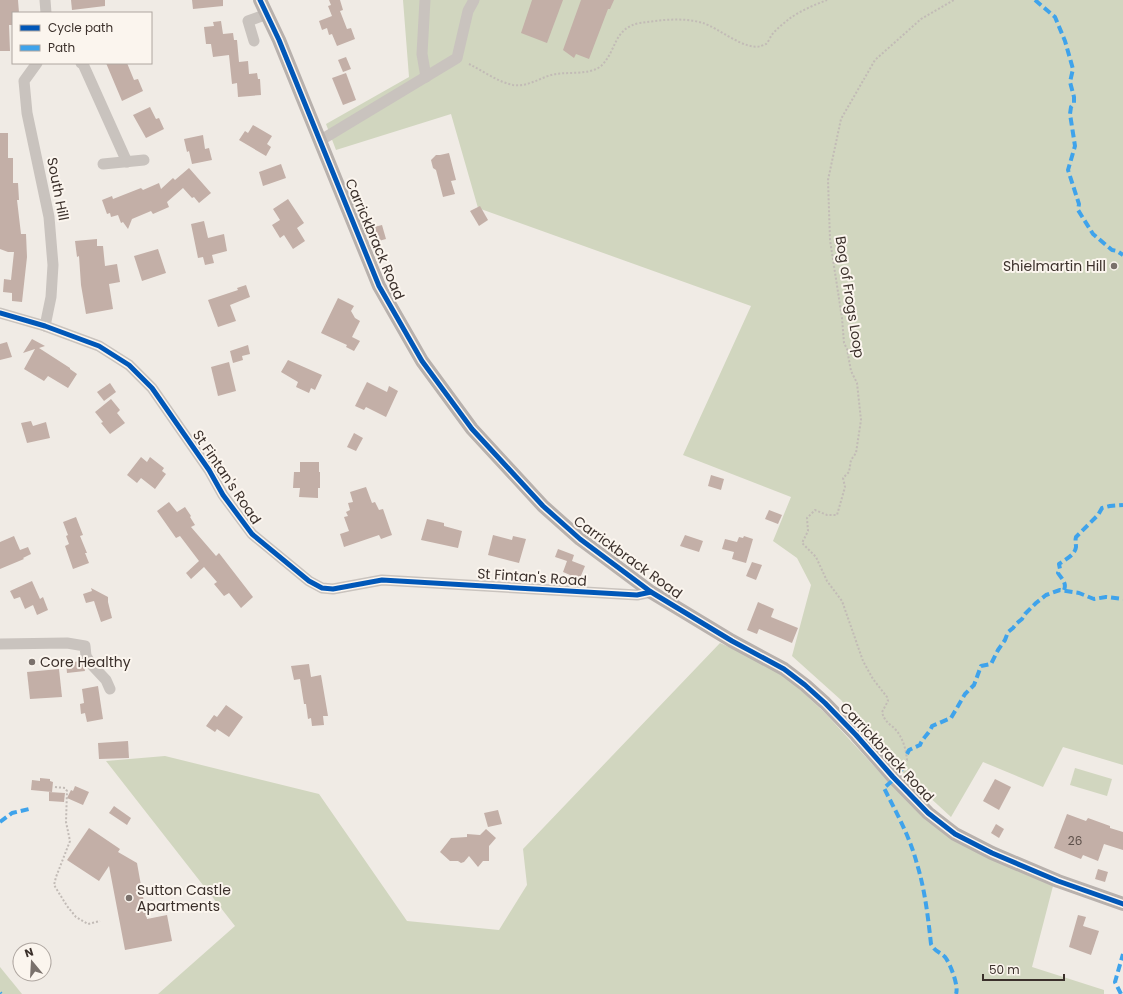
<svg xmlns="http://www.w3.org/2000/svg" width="1123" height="994" viewBox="0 0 1123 994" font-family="Poppins,sans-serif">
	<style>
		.green { fill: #d1d6bf }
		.building { fill: #c3afa7 }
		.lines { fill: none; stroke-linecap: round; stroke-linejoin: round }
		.path { stroke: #c2bbb6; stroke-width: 2; stroke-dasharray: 2 2; stroke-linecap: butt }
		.minor { stroke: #c9c3be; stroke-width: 11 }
		.major { stroke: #b8b1ad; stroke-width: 14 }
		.quiet { stroke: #3fa3eb; stroke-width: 4; stroke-dasharray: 8 4; stroke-linecap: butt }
		.cycleway-casing { stroke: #fbf5ee; stroke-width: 8 }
		.cycleway { stroke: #0057b8; stroke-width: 5 }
		.poi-dot { fill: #7a716c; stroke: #fbf5ee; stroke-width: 1.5 }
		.labels { text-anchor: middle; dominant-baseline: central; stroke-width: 4; stroke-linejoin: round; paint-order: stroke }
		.number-label { font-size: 12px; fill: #5d504a }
		.street-label { font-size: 14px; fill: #3b302b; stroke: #fbf5ee }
		.poi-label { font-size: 14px; fill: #3b302b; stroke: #fbf5ee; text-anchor: start }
	</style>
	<rect width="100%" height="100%" fill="#f0ebe5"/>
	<g class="green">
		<path d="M 403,0 L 1123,0 L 1123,765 L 1063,747 L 1043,787 L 983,762 L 951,817 L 899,769 L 841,700 L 792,656 L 811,585 L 797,558 L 773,541 L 791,497 L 683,455 L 751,306 L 478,208 L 451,114 L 336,150 L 326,124 L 409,77 Z"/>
		<path d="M 720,643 L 778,669 L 825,713 L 886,779 L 960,843 L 1053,886 L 1032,967 L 1104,990 L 1104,994 L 158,994 L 235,926 L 106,761 L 165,756 L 319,794 L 407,921 L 499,930 L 527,885 L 523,849 Z"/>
		<path d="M 1075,768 L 1112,779 L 1107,796 L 1070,785 Z"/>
		<path d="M 0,967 L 22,994 L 0,994 Z"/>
	</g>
	<g class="building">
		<path d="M 0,0 L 18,0 L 19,13 L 13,13 L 13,25 L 9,25 L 10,51 L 0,51 Z"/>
		<path d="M 71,0 L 105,0 L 105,6 L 72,10 Z"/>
		<path d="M 192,0 L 223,0 L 223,6 L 193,9 Z"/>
		<path d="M 329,0 L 340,0 L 343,10 L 340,11 L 347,29 L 351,28 L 355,39 L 337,46 L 332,34 L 329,35 L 327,28 L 322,30 L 319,21 L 332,16 L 328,6 L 331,5 Z"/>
		<path d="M 532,0 L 563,0 L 547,43 L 521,33 Z"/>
		<path d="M 581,0 L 614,0 L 610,9 L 608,9 L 589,59 L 576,54 L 574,58 L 563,50 Z"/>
		<path d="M 221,21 L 223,34 L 233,33 L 234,40 L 237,40 L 239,62 L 248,61 L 249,74 L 257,73 L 258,79 L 260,79 L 261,95 L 238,97 L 237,83 L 232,84 L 229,55 L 213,57 L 211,44 L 206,44 L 204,27 L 214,26 L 213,22 Z"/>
		<path d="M 346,57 L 351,69 L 343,72 L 338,60 Z"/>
		<path d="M 106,63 L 127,63 L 134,80 L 138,79 L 143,91 L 122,101 Z"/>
		<path d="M 346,73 L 356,100 L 343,105 L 332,78 Z"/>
		<path d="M 150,107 L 156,119 L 159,118 L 164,129 L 146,138 L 133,115 Z"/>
		<path d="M 253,125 L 272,136 L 267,144 L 271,147 L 266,156 L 239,140 L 245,131 L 248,133 Z"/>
		<path d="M 0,133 L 8,133 L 8,158 L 13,158 L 13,183 L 18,183 L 19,200 L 17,200 L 21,234 L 26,234 L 27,257 L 22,302 L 12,301 L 12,293 L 3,292 L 4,279 L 11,280 L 14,252 L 8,252 L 0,249 Z"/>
		<path d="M 203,135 L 205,149 L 209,148 L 212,160 L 192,164 L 189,151 L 187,152 L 184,139 Z"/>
		<path d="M 449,153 L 456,180 L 451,181 L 455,194 L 443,197 L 436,170 L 433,168 L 431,160 L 436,155 L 440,155 Z"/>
		<path d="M 281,164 L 286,178 L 263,186 L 259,172 Z"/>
		<path d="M 189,168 L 211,193 L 199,203 L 194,197 L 192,198 L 183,188 L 167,202 L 169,207 L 153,214 L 151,211 L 132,219 L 128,229 L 123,222 L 121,223 L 118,215 L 111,217 L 110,213 L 107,214 L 102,200 L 112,196 L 113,199 L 141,188 L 143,190 L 159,183 L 161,189 L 173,178 L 175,180 Z"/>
		<path d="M 288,199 L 304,223 L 297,228 L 305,241 L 293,249 L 284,235 L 280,238 L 272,225 L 280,220 L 273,209 Z"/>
		<path d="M 480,206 L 488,220 L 479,226 L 470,211 Z"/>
		<path d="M 204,221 L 208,238 L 224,234 L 227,251 L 212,255 L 214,263 L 205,265 L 203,257 L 198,258 L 191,224 Z"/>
		<path d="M 382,225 L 386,239 L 375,242 L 370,228 Z"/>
		<path d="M 97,239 L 97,246 L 103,246 L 105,266 L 117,264 L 120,282 L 109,284 L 113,309 L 86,314 L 81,285 L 79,256 L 77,257 L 75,241 Z"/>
		<path d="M 158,249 L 166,273 L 142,281 L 134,256 Z"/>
		<path d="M 246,285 L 250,297 L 230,305 L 236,321 L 218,327 L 208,300 L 238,290 L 237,288 Z"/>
		<path d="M 338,298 L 354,306 L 351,311 L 355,318 L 360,321 L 352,337 L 360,341 L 354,351 L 346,347 L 347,345 L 321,333 Z"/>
		<path d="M 32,339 L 45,346 L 39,348 L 70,368 L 70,369 L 77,374 L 68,388 L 48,376 L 44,381 L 24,369 L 35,349 L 23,353 Z"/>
		<path d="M 7,342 L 12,357 L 0,360 L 0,344 Z"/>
		<path d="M 248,345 L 250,354 L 242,356 L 243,360 L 233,363 L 230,351 Z"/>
		<path d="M 288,360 L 322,375 L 315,390 L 311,388 L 309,393 L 296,387 L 298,382 L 281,372 Z"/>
		<path d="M 229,362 L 236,391 L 218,396 L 211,367 Z"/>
		<path d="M 367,382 L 387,392 L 389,386 L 398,391 L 386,417 L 366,407 L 364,410 L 355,406 Z"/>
		<path d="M 110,383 L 116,392 L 104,401 L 97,392 Z"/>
		<path d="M 111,399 L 120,410 L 117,413 L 125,423 L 110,434 L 101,423 L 103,422 L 95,412 Z"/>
		<path d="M 31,421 L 33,426 L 46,422 L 50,438 L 27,443 L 21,423 Z"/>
		<path d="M 354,433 L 363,438 L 356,451 L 347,447 Z"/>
		<path d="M 141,457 L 147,462 L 150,457 L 164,468 L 162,471 L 166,474 L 155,489 L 141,478 L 137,483 L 127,475 Z"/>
		<path d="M 300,462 L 319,462 L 319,472 L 320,472 L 320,488 L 318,488 L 318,498 L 299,497 L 300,488 L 293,488 L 294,472 L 300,472 Z"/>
		<path d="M 711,475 L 724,479 L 721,490 L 708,486 Z"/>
		<path d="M 366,487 L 372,503 L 375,502 L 379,510 L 383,509 L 392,535 L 381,539 L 379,535 L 344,547 L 340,534 L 349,531 L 344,517 L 348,516 L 346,512 L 350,510 L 348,503 L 353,502 L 350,492 Z"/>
		<path d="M 169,502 L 177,512 L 185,507 L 191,516 L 190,517 L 195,525 L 191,527 L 216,556 L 219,553 L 253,597 L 241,608 L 229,593 L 224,596 L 214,584 L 217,582 L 204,567 L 191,579 L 186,573 L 199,561 L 180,536 L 176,538 L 157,511 Z"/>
		<path d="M 769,510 L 782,515 L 778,524 L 765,519 Z"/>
		<path d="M 76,517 L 83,535 L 80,536 L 87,553 L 85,553 L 89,563 L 73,569 L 65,546 L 69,544 L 66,536 L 68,535 L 63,522 Z"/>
		<path d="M 427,519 L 444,523 L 444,526 L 462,531 L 458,548 L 421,540 Z"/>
		<path d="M 493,535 L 512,540 L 513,536 L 526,539 L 519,563 L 488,555 Z"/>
		<path d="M 685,535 L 703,541 L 699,552 L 680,546 Z"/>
		<path d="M 14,536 L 20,550 L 28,547 L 31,554 L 23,558 L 24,559 L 0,569 L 0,542 Z"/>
		<path d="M 744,536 L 753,539 L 746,563 L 732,559 L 734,552 L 722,549 L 725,539 L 737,542 L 739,537 L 743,538 Z"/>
		<path d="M 558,549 L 574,555 L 572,561 L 585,566 L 578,583 L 568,579 L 570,575 L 563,572 L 567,561 L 555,557 Z"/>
		<path d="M 752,562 L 762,565 L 756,580 L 746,576 Z"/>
		<path d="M 32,581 L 40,599 L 43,597 L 48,610 L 37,615 L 33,605 L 25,609 L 20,597 L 14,599 L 10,591 Z"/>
		<path d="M 91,588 L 108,597 L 108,602 L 112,618 L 101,622 L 94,601 L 86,603 L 83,594 L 92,591 Z"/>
		<path d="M 758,602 L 774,609 L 771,617 L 798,628 L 792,643 L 759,629 L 757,634 L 747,630 Z"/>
		<path d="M 81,661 L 84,667 L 85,671 L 67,673 L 66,663 Z"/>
		<path d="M 309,664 L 311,677 L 321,675 L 328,716 L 323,716 L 324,725 L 312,726 L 311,718 L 308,719 L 306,704 L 304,704 L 300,679 L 294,680 L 291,666 Z"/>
		<path d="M 59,669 L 62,697 L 30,699 L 27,672 Z"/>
		<path d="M 98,686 L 103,719 L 87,722 L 85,713 L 81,714 L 80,704 L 84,703 L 82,689 Z"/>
		<path d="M 226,705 L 243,717 L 229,737 L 217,729 L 215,732 L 206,726 L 214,715 L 217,717 Z"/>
		<path d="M 128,741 L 129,758 L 99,759 L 98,743 Z"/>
		<path d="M 40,778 L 50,779 L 50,781 L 53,782 L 52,792 L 31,790 L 32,780 L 40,781 Z"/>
		<path d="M 995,779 L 1011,787 L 999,810 L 983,801 Z"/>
		<path d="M 75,786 L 89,792 L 83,805 L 67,798 L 71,790 L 73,791 Z"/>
		<path d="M 49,792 L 65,793 L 64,802 L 49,801 Z"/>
		<path d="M 114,806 L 131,818 L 127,825 L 109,813 Z"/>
		<path d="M 498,810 L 502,824 L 488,827 L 484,813 Z"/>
		<path d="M 1067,814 L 1086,821 L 1088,818 L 1110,826 L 1110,828 L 1123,832 L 1123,850 L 1104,844 L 1098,861 L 1083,855 L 1081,859 L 1054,848 Z"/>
		<path d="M 996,824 L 1004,829 L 999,838 L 991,833 Z"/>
		<path d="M 89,828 L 120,849 L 118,852 L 137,863 L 147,919 L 167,915 L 172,941 L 125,950 L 109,866 L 99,881 L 67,860 Z"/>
		<path d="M 486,829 L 496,838 L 489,846 L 489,861 L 483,861 L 478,867 L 469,856 L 464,862 L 461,863 L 458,861 L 450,861 L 440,852 L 451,838 L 467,837 L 467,834 L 480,835 Z"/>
		<path d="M 1098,869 L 1108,872 L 1105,882 L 1095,879 Z"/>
		<path d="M 1078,915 L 1086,917 L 1083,926 L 1099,931 L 1091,955 L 1069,947 Z"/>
	</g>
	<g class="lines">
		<g class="path">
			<path d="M 469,64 C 483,71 498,82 513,85 C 527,87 538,79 551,75 C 565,71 589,76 601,66 C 617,51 613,28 640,23 C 660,20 683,17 703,23 C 719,28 745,51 761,46 C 761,46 766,44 766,44 C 768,42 770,38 771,36 C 776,29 783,24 789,19 C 800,11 814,5 827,0"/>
			<path d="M 904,763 L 907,760 C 906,748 902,735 893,727 C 888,723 884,720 882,712 L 888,701 L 887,697 L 873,679 L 863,661 L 842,601 L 827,581 L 816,557 L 802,543 L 808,531 L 807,518 L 815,510 L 827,515 L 837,515 L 845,487 L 843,478 L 849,472 L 851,460 L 856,453 L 861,420 L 857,383 L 851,371 L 847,349 L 844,343 L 842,318 L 830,240 L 828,180 L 841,119 L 875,60 L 921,19 L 954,0"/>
			<path d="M 55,787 L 65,788 L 67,791 L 66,822 L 70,841 L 56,877 L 54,885 L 67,906 L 76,917 L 88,924 L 100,921"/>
		</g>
		<g class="minor">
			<path d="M 45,0 L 46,13"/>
			<path d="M 425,0 L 422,54 L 426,77"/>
			<path d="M 254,41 L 248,21 L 267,14"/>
			<path d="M 37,63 L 24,81 L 27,113 L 49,217 L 53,265 L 51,297 L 45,326"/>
			<path d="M 81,63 L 83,64 L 127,162"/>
			<path d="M 321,140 L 457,58 L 468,11 L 474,0"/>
			<path d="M 103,164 L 144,160"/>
			<path d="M 0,313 L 45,326 L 99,346 L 129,365 L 152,388 L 209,470 L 223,495 L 252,534 L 309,581 L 322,588 L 333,589 L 382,580 L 637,595 L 651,592"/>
			<path d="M 0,644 L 67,643 L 85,646 L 86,656 L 91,664 L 106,680 L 110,689"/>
		</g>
		<path class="major" d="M 260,0 L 279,40 L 379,286 L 422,361 L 472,429 L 543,506 L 580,539 L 651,592 L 732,641 L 784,669 L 805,685 L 825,703 L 856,735 L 893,777 L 928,813 L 955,834 L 992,853 L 1058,881 L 1123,904"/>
		<g class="quiet">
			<path d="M 1035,0 L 1055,17 L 1065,41 L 1073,69 L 1070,82 L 1074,97 L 1074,103 L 1071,107 L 1070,114 L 1075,146 L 1068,170 L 1079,204 L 1078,210 L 1093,234 L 1112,250 L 1117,251 L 1123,255"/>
			<path d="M 1064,590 C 1067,583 1062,579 1058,573 L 1060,569 L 1059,564 C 1066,559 1075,555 1076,547 C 1076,543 1075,541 1076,537 L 1098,515 L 1102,508 L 1110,506 L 1123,505"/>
			<path d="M 907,754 L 909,750 L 920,745 C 923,737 930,733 932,726 L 951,718 L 965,694 L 974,685 L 981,666 L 991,664 L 998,650 L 1005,640 L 1008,632 L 1013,628 L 1017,623 L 1022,619 L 1025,614 L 1036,603 L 1046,595 L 1060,590 L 1079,593 L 1094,599 L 1106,597 L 1123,599"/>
			<path d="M 899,772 L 902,769 L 904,763"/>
			<path d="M 892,781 L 884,788 C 896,812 910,837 917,864 C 925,890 928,917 931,944 C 935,952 939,951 945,957 C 950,963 959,986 956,994"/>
			<path d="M 0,822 L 12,813 L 29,809"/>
			<path d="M 0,993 L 1,994"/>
			<path d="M 1121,994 L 1115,982 L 1123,954"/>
		</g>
		<defs>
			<g id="cycleway">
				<path d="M 260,0 L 279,40 L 379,286 L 422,361 L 472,429 L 543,506 L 580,539 L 651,592 L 732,641 L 784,669 L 805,685 L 825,703 L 856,735 L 893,777 L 928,813 L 955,834 L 992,853 L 1058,881 L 1123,904"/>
				<path d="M 0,313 L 45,326 L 99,346 L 129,365 L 152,388 L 209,470 L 223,495 L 252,534 L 309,581 L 322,588 L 333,589 L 382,580 L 637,595 L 651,592"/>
			</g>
		</defs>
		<use href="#cycleway" class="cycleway-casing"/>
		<use href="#cycleway" class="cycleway"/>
	</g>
	<g class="poi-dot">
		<circle cx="1114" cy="266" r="4"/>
		<circle cx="32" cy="662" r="4"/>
		<circle cx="129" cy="898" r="4"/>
	</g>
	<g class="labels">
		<g class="number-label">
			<text x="1075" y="840">26</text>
		</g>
		<g class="street-label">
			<text transform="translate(58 189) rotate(79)">South Hill</text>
			<text transform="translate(375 239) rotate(67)">Carrickbrack Road</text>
			<text transform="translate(850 297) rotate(81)">Bog of Frogs Loop</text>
			<text transform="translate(227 477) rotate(56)">St Fintan's Road</text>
			<text transform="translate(628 557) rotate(36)">Carrickbrack Road</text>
			<text transform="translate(532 577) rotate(4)">St Fintan's Road</text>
			<text transform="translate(887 752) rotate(47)">Carrickbrack Road</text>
		</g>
		<g class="poi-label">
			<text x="1106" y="266" text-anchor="end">Shielmartin Hill</text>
			<text x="40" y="662">Core Healthy</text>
			<text x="137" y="890">Sutton Castle<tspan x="137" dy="16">Apartments</tspan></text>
		</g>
	</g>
	<rect x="12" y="12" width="140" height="52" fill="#fbf5ee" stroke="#aea6a0"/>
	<rect x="20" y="25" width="20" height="6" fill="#0057b8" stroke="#aea6a0"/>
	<text x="48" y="32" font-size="12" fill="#3b302b">Cycle path</text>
	<rect x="20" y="45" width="20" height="6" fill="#3fa3eb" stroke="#aea6a0"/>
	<text x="48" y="52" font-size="12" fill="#3b302b">Path</text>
	<g transform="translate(32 962) rotate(342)"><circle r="19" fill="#fbf5ee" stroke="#aea6a0"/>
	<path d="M0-3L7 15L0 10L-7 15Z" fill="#7a716c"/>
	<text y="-6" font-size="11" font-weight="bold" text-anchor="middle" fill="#3b302b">N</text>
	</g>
	<path d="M983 974v6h81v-6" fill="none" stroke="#3b302b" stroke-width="2"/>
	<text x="989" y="974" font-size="12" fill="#3b302b" stroke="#fbf5ee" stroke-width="3" paint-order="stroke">50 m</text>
</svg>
